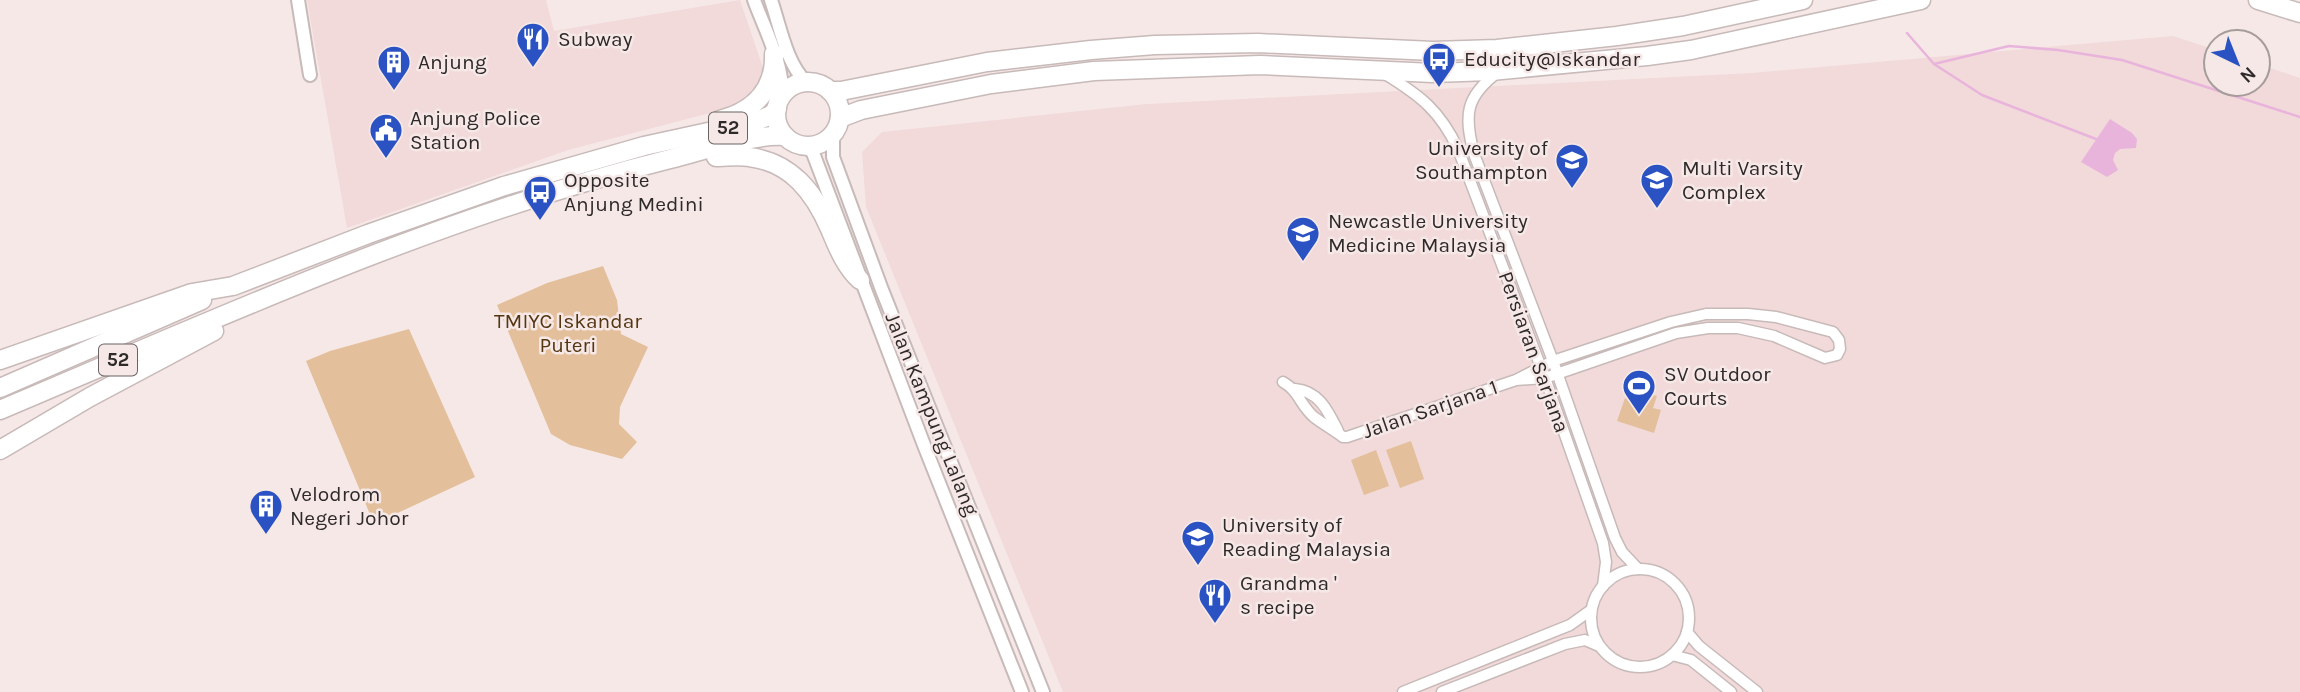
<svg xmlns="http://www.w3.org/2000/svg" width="2300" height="692" viewBox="0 0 2300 692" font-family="Karla,sans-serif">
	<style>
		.built { fill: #f1dad9 }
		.green { fill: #e3c09b }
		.water { fill: #e9b4dc }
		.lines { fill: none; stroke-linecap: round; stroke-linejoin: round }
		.stream { stroke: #e9b4dc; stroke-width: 2.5 }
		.street-casing { stroke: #c7bab9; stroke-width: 13 }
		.secondary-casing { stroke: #c7bab9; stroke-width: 16 }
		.highway-casing { stroke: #c7bab9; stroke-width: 21 }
		.street { stroke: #fff; stroke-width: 10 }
		.secondary { stroke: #fff; stroke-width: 12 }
		.highway { stroke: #fff; stroke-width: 18 }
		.labels { text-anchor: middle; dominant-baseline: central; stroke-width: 5; stroke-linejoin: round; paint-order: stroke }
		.shield { fill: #f6e8e7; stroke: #6b6363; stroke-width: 2 }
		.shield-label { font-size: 19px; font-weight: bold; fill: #2f2a2a }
		.poi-label { font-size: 21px; fill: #2f2a2a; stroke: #f6e8e7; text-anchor: start }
		.park-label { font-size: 21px; fill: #543611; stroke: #f6e8e7 }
		.street-label { font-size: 21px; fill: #2f2a2a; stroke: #f6e8e7 }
	</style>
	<rect width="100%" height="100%" fill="#f6e8e7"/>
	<g class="built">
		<path d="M 307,0 L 546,0 L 554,31 L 740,0 L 763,68 L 758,84 L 737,106 L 568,150 L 347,228 Z"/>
		<path d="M 2173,36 L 2216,50 L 2216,84 L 2258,84 L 2258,64 L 2300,78 L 2300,692 L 1063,692 L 866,207 L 862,152 L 882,132 L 1147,104 L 1751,73 Z"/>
	</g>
	<g class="green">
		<path d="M 603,266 L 617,300 L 621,334 L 648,347 L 620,407 L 619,424 L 637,442 L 622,459 L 570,445 L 551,434 L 497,305 L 547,283 Z"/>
		<path d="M 409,329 L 475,477 L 374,524 L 306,361 L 330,351 Z"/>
		<path d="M 1643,392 L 1657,396 L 1653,408 L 1661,410 L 1654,433 L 1617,421 L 1625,398 L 1639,402 Z"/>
		<path d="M 1411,441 L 1424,479 L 1400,488 L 1386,450 Z"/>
		<path d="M 1376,450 L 1389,486 L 1364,495 L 1351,460 Z"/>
	</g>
	<path class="water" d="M 2110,119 L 2132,133 L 2137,139 L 2136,148 L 2120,149 L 2115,153 L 2113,160 L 2118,170 L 2107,177 L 2081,162 Z"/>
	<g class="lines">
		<g class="stream">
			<path d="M 1907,33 L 1934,64 L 1982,95 L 2096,139"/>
			<path d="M 1934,64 L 2009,46 L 2058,50 L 2122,60 L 2300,117"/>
		</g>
		<defs>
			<g id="street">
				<path d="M 1498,72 C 1465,97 1464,115 1474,154 L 1553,361 L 1615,538 L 1622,552 L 1638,569"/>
				<path d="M 1385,74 C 1421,96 1440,111 1458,149 L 1545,378 L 1603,543 L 1606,562 L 1603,586"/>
				<path d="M 1283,382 C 1299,391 1300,405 1314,417 C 1323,424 1334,430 1343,437 L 1347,437 L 1516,380 L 1553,361 L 1671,322 L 1706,314 L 1748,314 L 1776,317 L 1833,332 L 1839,340 L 1840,349 L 1837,355 L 1825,358 L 1774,336 L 1738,328 L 1708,328 L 1676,333 L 1545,378 L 1516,380"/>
				<path d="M 1295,389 C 1319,391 1328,411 1338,431"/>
				<circle cx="1640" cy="618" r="49"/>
				<path d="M 1687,632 L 1699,646 L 1757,692"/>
				<path d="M 1672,655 L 1691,660 L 1731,692"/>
				<path d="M 1403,692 L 1570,625 L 1591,610"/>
				<path d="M 1442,692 L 1565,644 L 1585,640 L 1599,646"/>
			</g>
			<g id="secondary">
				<path d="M 298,0 L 310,75"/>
				<path d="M 754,0 C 765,30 784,65 782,97"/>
				<path d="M 771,0 C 780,26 786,63 806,82"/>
				<path d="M 833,133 L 833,157 L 882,290 L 1043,692"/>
				<path d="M 807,146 L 813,153 L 924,445 L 1022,692"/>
			</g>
			<g id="highway">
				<path d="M 2258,0 L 2300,13"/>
				<circle cx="808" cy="114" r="32"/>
				<path d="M 830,91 L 841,91 L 987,62 L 1091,50 L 1155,45 L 1258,43 L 1433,51 L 1497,49 L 1617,36 L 1683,26 L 1803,0"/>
				<path d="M 840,118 L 861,110 L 991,84 L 1094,71 L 1260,65 L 1433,73 L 1491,71 L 1647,56 L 1691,50 L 1921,0"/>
				<path d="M 720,120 C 754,111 775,90 774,54"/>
				<path d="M 716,157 C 727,157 738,155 749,157 C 791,162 814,192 830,229 C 838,248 845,266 860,280"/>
				<path d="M 0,360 L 192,293 L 233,286 L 368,234 L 504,186 L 644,146 L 754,122 L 771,115 L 777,109"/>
				<path d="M 0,388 L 202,300"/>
				<path d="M 0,410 C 216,319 438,217 666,160 C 695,153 758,133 785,136"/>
				<path d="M 0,450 L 90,397 L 214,331"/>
			</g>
		</defs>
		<use href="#street" class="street-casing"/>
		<use href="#secondary" class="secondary-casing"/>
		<use href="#highway" class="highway-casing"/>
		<use href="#street" class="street"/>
		<use href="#secondary" class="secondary"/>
		<use href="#highway" class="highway"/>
	</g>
	<defs>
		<symbol id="restaurant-pin" viewBox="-11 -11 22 30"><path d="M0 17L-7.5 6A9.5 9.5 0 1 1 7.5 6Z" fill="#2a52c2" stroke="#f6e8e7"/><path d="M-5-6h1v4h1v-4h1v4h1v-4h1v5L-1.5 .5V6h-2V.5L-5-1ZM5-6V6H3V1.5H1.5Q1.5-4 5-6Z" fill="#fff"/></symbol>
		<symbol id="bus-pin" viewBox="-11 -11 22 30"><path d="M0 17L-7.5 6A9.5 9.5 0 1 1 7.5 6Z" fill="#2a52c2" stroke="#f6e8e7"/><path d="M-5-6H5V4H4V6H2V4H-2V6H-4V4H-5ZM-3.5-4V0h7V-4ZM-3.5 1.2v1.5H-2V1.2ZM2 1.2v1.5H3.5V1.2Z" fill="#fff"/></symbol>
		<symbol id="building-pin" viewBox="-11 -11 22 30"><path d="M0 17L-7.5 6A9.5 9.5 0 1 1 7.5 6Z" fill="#2a52c2" stroke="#f6e8e7"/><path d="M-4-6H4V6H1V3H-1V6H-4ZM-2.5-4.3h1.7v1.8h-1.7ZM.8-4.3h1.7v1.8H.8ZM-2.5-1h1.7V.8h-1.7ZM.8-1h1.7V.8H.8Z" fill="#fff"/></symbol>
		<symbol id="civic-pin" viewBox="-11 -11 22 30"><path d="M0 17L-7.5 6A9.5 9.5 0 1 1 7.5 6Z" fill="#2a52c2" stroke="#f6e8e7"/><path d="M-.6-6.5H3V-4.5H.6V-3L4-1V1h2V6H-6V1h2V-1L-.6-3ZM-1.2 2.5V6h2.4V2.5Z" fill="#fff"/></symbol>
		<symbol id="university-pin" viewBox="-11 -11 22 30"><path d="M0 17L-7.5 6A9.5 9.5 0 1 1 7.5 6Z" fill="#2a52c2" stroke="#f6e8e7"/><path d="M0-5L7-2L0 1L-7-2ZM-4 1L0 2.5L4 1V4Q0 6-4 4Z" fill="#fff"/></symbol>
		<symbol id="stadium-pin" viewBox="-11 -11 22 30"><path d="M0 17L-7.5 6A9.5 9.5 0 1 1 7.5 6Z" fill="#2a52c2" stroke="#f6e8e7"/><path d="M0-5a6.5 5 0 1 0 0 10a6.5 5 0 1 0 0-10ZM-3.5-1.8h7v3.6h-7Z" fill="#fff"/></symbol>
	</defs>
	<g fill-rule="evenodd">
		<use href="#restaurant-pin" x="514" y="20" width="38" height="52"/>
		<use href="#bus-pin" x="1420" y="40" width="38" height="52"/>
		<use href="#building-pin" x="375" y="43" width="38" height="52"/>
		<use href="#civic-pin" x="367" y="111" width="38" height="52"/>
		<use href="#university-pin" x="1553" y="141" width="38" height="52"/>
		<use href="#university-pin" x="1638" y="161" width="38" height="52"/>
		<use href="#bus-pin" x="521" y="173" width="38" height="52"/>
		<use href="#university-pin" x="1284" y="214" width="38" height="52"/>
		<use href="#stadium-pin" x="1620" y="367" width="38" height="52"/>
		<use href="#building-pin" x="247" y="487" width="38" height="52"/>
		<use href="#university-pin" x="1179" y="518" width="38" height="52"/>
		<use href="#restaurant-pin" x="1196" y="576" width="38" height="52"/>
	</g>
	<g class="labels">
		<g class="shield">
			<rect x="709" y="112.5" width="38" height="31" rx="5"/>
			<rect x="99" y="344.5" width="38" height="31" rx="5"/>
		</g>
		<g class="shield-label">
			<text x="728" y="128">52</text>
			<text x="118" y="360">52</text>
		</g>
		<g class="poi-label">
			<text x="558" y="39">Subway</text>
			<text x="1464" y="59">Educity@Iskandar</text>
			<text x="418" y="62">Anjung</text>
			<text x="410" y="118">Anjung Police<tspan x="410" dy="24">Station</tspan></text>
			<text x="1548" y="148" text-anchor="end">University of<tspan x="1548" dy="24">Southampton</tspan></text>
			<text x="1682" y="168">Multi Varsity<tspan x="1682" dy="24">Complex</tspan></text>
			<text x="564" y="180">Opposite<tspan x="564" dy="24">Anjung Medini</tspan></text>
			<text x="1328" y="221">Newcastle University<tspan x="1328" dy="24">Medicine Malaysia</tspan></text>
			<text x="1664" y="374">SV Outdoor<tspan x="1664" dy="24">Courts</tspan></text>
			<text x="290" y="494">Velodrom<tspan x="290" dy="24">Negeri Johor</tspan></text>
			<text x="1222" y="525">University of<tspan x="1222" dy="24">Reading Malaysia</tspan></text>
			<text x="1240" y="583">Grandma '<tspan x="1240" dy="24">s recipe</tspan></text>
		</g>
		<g class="park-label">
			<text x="568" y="321">TMIYC Iskandar<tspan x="568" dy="24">Puteri</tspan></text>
		</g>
		<g class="street-label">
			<text transform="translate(1534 352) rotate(70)">Persiaran Sarjana</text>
			<text transform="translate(1430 409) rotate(-19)">Jalan Sarjana 1</text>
			<text transform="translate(932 414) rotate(68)">Jalan Kampung Lalang</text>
		</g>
	</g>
	<g transform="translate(2237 63) rotate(137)"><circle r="33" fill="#f6e8e7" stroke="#a69c9b" stroke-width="2"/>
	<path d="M0-5L12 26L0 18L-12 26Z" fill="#2a52c2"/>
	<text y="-10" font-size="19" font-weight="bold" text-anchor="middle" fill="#2f2a2a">N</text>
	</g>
</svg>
